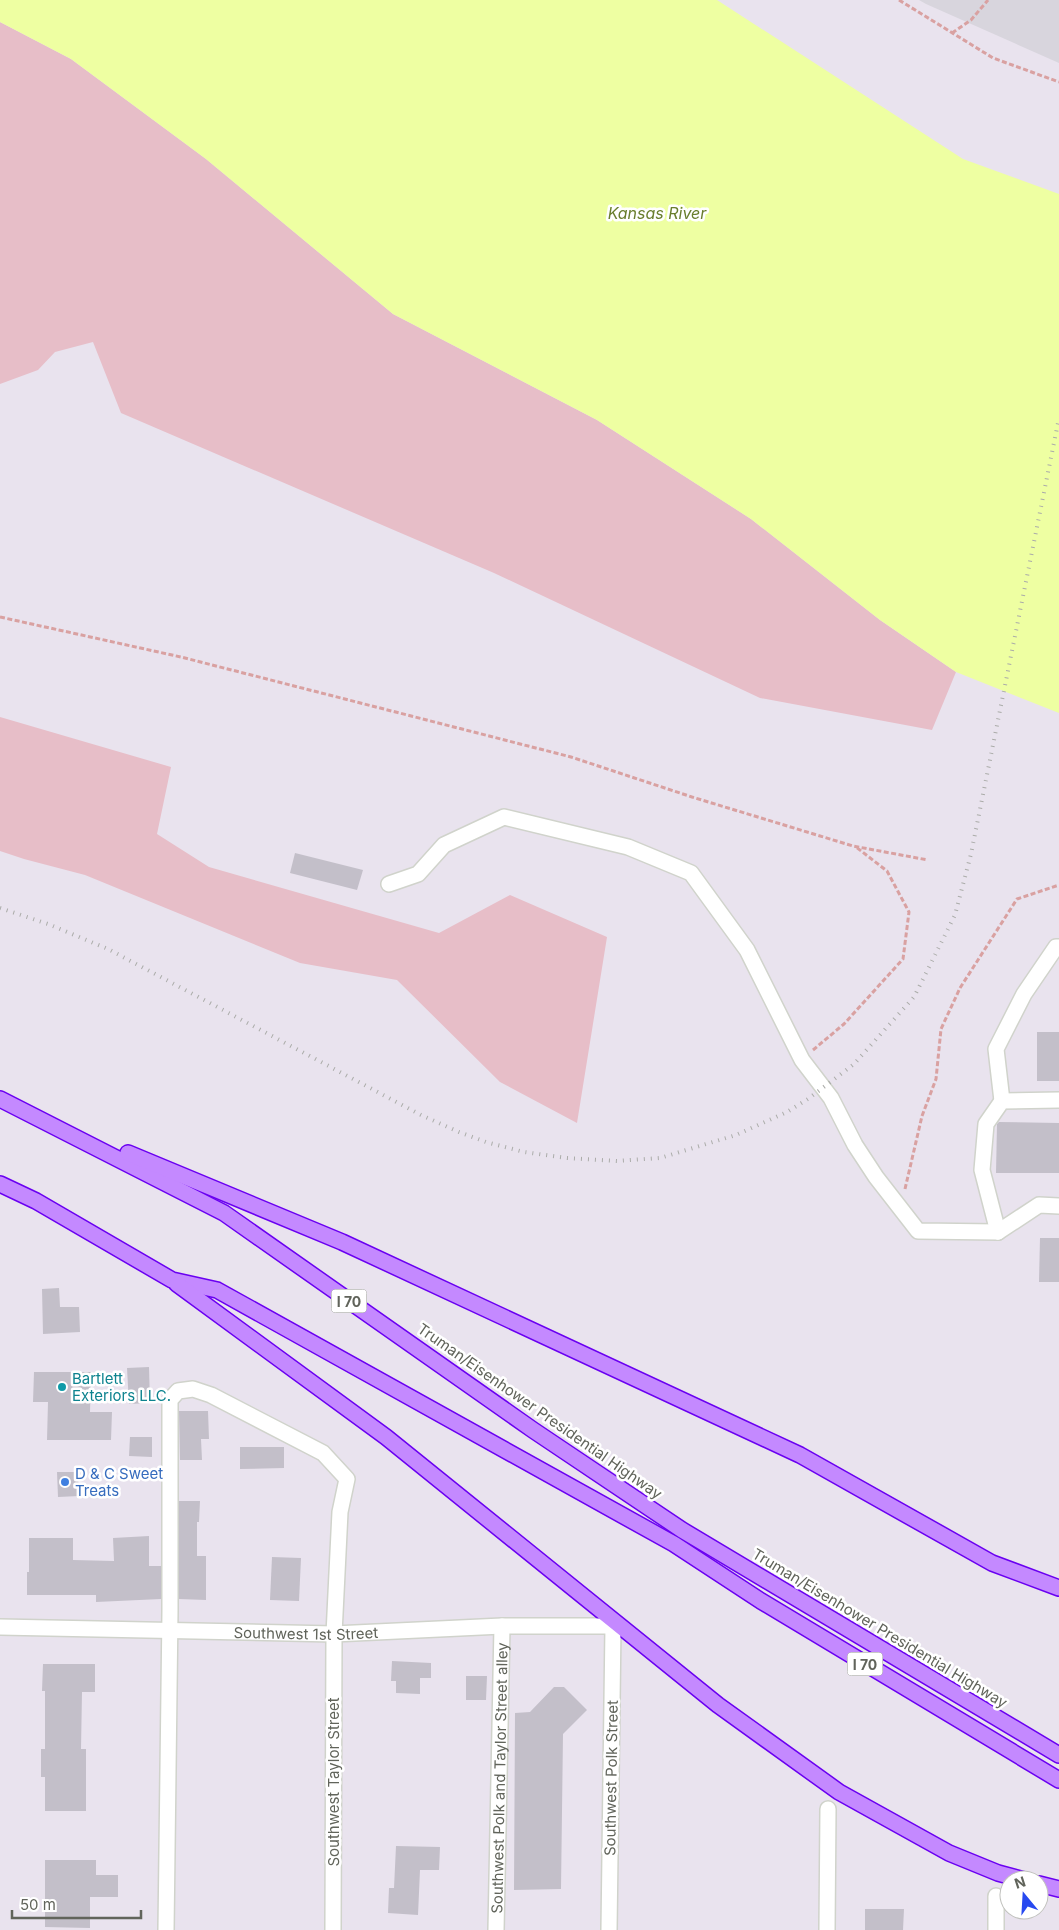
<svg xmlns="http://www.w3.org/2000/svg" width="1059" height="1930" viewBox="0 0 1059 1930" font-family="Inter,sans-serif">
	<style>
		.industrial { fill: #d8d5dd }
		.green { fill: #e7bec8 }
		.water { fill: #eeffa2 }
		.building { fill: #c3bfc9 }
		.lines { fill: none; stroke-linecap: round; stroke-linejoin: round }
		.minor-casing { stroke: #d0d3cb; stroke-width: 18 }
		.highway-casing { stroke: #6a00f1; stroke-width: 18 }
		.path { stroke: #d9a1a1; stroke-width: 3; stroke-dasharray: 5 2.5; stroke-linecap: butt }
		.minor { stroke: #fff; stroke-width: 15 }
		.highway { stroke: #c489ff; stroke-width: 15 }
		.rail { stroke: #abaca9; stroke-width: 4; stroke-dasharray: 1 6; stroke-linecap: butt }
		.culture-dot { fill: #0f9aa8; stroke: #fff; stroke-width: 2 }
		.shop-dot { fill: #3f7fe0; stroke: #fff; stroke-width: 2 }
		.labels { text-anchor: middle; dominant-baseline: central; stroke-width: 5; stroke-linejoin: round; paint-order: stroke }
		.shield { fill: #fff; stroke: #90928c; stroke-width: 1 }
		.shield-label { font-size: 14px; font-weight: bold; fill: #61645b }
		.culture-label { font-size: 15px; fill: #0d838f; stroke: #fff; text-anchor: start }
		.street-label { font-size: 15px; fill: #61645b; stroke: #fff }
		.shop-label { font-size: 15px; fill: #366cbe; stroke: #fff; text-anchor: start }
		.water-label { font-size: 16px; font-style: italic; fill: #697e2d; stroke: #fff }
	</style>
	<rect width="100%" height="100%" fill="#e9e3ee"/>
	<path class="industrial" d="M 919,0 L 1059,0 L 1059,63 L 926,4 Z"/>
	<g class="green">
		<path d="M 0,22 L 71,59 L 206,159 L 393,314 L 597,420 L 751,519 L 880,620 L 956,672 L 932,730 L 760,698 L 494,573 L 121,413 L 93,342 L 55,352 L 38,370 L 0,384 Z"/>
		<path d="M 0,717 L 171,767 L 157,834 L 209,867 L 439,933 L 510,895 L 607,937 L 577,1123 L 500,1082 L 397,980 L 300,963 L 85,875 L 24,859 L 0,851 Z"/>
	</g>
	<path class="water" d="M 0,0 L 717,0 L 963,159 L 1059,194 L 1059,713 L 956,672 L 880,620 L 751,519 L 597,420 L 393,314 L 206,159 L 71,59 L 0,22 Z"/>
	<g class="building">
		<path d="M 295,853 L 363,870 L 357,890 L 290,873 Z"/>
		<rect x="1037" y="1032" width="22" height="49"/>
		<path d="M 999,1122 L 1059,1123 L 1059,1173 L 996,1173 L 997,1124 Z"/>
		<path d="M 1040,1238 L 1059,1238 L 1059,1282 L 1039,1282 Z"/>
		<path d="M 59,1288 L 60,1307 L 79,1307 L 80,1332 L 43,1334 L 42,1289 Z"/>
		<path d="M 149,1367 L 150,1403 L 129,1404 L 127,1368 Z"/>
		<path d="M 34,1372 L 91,1372 L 90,1412 L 112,1412 L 111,1440 L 47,1440 L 48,1402 L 33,1402 Z"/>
		<path d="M 179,1411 L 208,1411 L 209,1439 L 201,1439 L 202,1460 L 180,1460 Z"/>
		<path d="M 130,1437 L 152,1437 L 152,1457 L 129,1456 Z"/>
		<path d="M 240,1447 L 284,1447 L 284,1468 L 240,1469 Z"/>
		<path d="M 57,1472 L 78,1472 L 79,1496 L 58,1497 Z"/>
		<path d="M 179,1501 L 200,1501 L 199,1522 L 197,1522 L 197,1556 L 206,1556 L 206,1600 L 179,1599 Z"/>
		<path d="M 149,1536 L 149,1566 L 161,1566 L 161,1599 L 96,1602 L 96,1595 L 27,1595 L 27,1572 L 29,1572 L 29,1538 L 73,1538 L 73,1560 L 114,1561 L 113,1538 Z"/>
		<path d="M 272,1557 L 301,1558 L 299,1601 L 270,1600 Z"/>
		<path d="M 392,1661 L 431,1663 L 431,1678 L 420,1678 L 420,1694 L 396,1693 L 396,1681 L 391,1681 Z"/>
		<path d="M 43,1664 L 95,1664 L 95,1692 L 82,1692 L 81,1749 L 86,1749 L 86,1811 L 45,1811 L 45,1777 L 41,1777 L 41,1749 L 45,1749 L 45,1691 L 42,1691 Z"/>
		<path d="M 466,1676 L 487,1676 L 486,1700 L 466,1700 Z"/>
		<path d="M 554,1687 L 564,1687 L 587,1710 L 563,1734 L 561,1889 L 514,1890 L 515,1713 L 530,1712 Z"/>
		<path d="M 396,1846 L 440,1847 L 439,1870 L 420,1870 L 418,1915 L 388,1913 L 389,1888 L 394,1888 Z"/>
		<path d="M 45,1860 L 96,1860 L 96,1875 L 118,1875 L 118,1897 L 90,1897 L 90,1928 L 45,1927 Z"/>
		<path d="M 865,1909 L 904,1909 L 903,1930 L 865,1930 Z"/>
	</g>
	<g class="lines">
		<defs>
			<g id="minor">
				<path d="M 389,884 L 418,874 L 444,845 L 504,817 L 628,847 L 691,873 L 747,950 L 802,1060 L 831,1098 L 855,1145 L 876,1177 L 918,1231 L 998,1232"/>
				<path d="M 1002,1101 L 996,1049 L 1024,994 L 1056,947 L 1059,947"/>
				<path d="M 998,1232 L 982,1170 L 986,1124 L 1002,1101 L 1059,1100"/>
				<path d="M 998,1232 L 1039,1205 L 1059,1206"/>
				<path id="s1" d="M 0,1627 L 334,1634 L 502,1626 L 613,1626 L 609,1930"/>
				<path d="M 166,1930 L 170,1611 L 170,1400 L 178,1391 L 193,1389 L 211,1395 L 323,1453 L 347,1479 L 340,1512 L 334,1634 L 333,1930"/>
				<path id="s2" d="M 496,1930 L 502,1626"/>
				<path d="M 827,1930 L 828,1809"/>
				<path d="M 996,1930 L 996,1896"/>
			</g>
			<g id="highway">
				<path d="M 0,1099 L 224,1213 L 533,1430 L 682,1530 L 1059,1755"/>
				<path d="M 128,1153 L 342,1242 L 800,1455 L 992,1563 L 1059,1588"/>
				<path d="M 0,1184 L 36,1201 L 172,1280 L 217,1290 L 674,1544 L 761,1601 L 1059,1780"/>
				<path d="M 177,1284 L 386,1437 L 718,1705 L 839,1792 L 949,1853 L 998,1873 L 1024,1880"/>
				<path d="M 1039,1884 L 1059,1889"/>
			</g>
		</defs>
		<use href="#minor" class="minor-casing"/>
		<use href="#highway" class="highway-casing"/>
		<g class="path">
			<path d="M 899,0 L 993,58 L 1059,82"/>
			<path d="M 952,33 L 971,20 L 988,0"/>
			<path d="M 0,617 L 181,657 L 571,757 L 692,797 L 853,846 L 928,860"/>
			<path d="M 813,1050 L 844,1024 L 903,959 L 909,912 L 887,871 L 856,847"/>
			<path d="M 905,1189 L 922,1116 L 936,1079 L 941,1029 L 960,988 L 1017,899 L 1059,885"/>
		</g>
		<use href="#minor" class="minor"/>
		<use href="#highway" class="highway"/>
		<path class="rail" d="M 0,908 L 48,924 L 108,949 L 421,1115 L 459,1132 L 486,1142 L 524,1152 L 567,1158 L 617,1161 L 660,1158 L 736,1135 L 787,1112 L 808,1099 L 854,1064 L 914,997 L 955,915 L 971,854 L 1059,418"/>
	</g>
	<circle class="culture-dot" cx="62" cy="1387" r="5"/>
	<circle class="shop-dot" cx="65" cy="1482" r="5"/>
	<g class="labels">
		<g class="shield">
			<rect x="331.5" y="1289.5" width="35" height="23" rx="4"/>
			<rect x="847.5" y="1652.5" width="35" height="23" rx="4"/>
		</g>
		<g class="shield-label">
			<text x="349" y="1301">I 70</text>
			<text x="865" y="1664">I 70</text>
		</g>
		<g class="culture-label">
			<text x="72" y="1378">Bartlett<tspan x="72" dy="17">Exteriors LLC.</tspan></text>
		</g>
		<g class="street-label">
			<text transform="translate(540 1411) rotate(35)">Truman/Eisenhower Presidential Highway</text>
			<text transform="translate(880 1628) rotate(31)">Truman/Eisenhower Presidential Highway</text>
			<text stroke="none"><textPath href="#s1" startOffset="306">Southwest 1st Street</textPath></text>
			<text stroke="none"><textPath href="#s2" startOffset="152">Southwest Polk and Taylor Street alley</textPath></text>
			<text transform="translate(611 1778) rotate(-89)">Southwest Polk Street</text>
			<text transform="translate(333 1782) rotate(-90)">Southwest Taylor Street</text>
		</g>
		<g class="shop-label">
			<text x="75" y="1473">D &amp; C Sweet<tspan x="75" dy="17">Treats</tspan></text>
		</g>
		<g class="water-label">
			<text x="657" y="213">Kansas River</text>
		</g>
	</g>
	<g transform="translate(1024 1895) rotate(342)"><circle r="24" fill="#ffffff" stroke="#c0c1bd"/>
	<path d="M0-4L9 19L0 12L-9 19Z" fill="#2749f0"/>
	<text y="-8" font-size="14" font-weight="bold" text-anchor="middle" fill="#61645b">N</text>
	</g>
	<path d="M12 1910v8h129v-8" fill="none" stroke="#61645b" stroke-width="2.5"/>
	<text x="20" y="1910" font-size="15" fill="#61645b" stroke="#ffffff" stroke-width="4" paint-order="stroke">50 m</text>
</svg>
